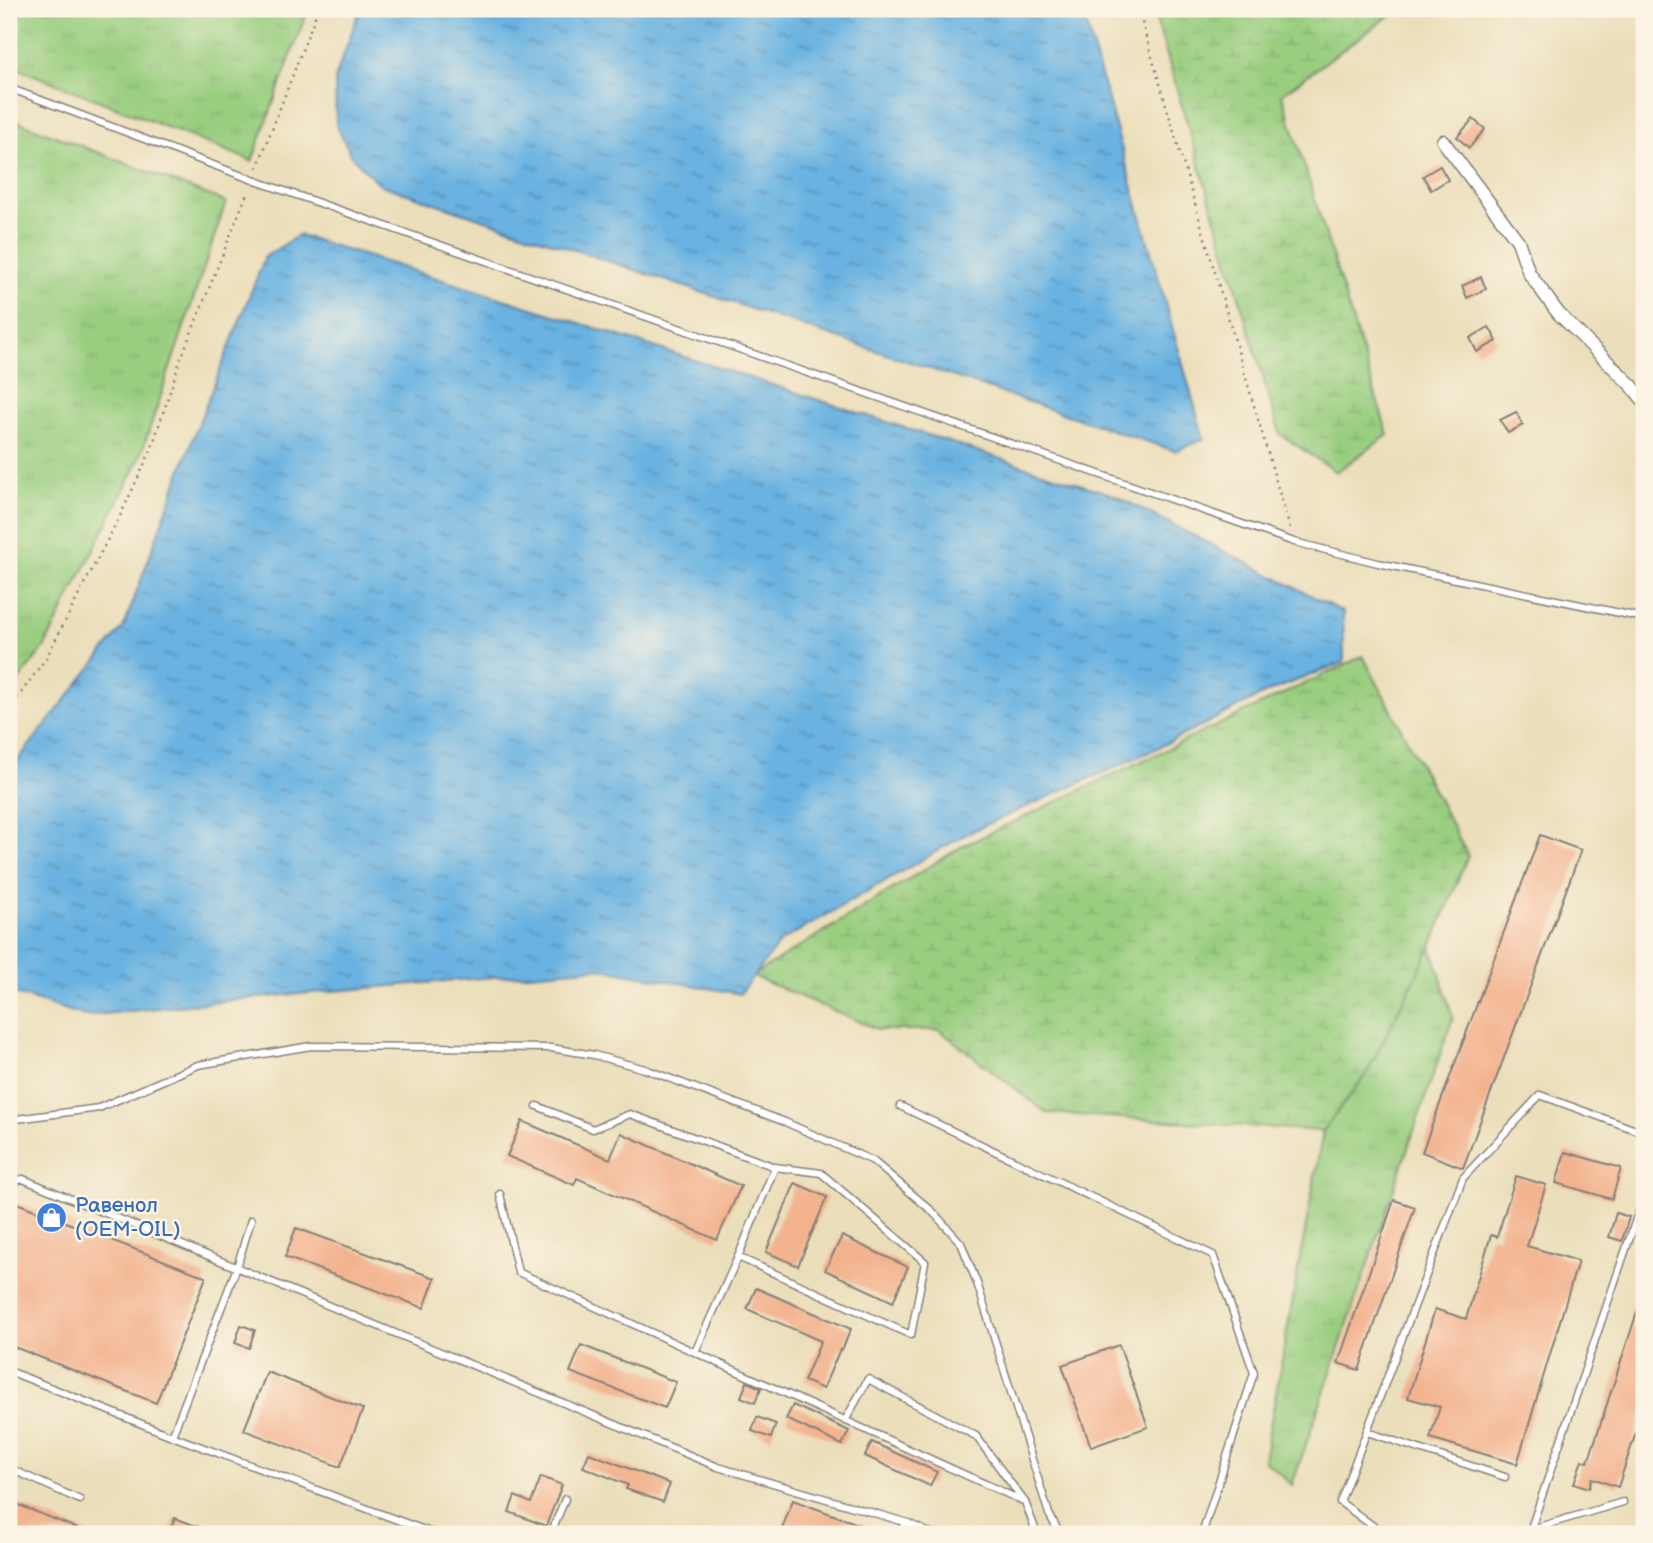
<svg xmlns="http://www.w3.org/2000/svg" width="1653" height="1543" viewBox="0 0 1653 1543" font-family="'Balsamiq Sans',sans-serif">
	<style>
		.grass { fill: url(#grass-tufts); stroke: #5e785d; stroke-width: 2 }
		.wetland { fill: url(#wetland-marsh); stroke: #5e785d; stroke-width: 2 }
		.water { fill: url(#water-ripples); stroke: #466a8e; stroke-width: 2 }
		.building { fill: #f3b38f }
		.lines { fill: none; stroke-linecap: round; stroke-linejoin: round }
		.service-casing { stroke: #86807a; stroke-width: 9 }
		.minor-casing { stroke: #86807a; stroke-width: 15 }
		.path { stroke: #86807a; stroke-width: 2.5; stroke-dasharray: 2 5; stroke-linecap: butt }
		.service { stroke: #fff; stroke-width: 6 }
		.minor { stroke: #fff; stroke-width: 12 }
		.labels { text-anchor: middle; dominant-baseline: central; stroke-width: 5; stroke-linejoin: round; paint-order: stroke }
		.shop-label { font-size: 21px; fill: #366cbe; stroke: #fcf5e5; text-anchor: start }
	</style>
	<defs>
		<pattern id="grass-tufts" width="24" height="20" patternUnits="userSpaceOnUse" patternTransform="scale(1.75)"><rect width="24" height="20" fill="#99ce7f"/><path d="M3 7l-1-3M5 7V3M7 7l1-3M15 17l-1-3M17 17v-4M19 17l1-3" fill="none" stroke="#84b16f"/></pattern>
		<pattern id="wetland-marsh" width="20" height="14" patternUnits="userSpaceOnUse" patternTransform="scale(1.75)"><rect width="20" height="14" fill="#99ce7f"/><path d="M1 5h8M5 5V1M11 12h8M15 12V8" fill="none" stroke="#84b16f"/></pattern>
		<pattern id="water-ripples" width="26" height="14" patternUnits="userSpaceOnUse" patternTransform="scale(1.75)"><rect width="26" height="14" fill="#69b2e1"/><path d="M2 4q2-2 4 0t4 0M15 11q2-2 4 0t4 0" fill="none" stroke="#5690b8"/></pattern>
	</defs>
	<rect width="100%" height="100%" fill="#fcf5e5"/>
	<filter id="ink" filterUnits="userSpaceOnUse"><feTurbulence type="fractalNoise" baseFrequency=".0143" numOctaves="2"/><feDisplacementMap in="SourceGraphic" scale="14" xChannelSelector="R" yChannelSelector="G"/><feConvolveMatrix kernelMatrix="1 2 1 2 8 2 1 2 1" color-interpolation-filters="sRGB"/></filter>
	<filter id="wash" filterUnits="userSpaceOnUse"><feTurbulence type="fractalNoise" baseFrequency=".00686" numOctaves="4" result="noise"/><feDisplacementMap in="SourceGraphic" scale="28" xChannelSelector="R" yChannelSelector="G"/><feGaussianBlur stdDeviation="1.57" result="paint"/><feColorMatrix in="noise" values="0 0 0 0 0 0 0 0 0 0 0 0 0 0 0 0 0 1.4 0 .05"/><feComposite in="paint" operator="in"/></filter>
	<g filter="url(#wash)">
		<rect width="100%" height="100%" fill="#ebdeba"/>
		<g class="grass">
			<path d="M 9,9 L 308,9 L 252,161 L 9,65 Z"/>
			<path d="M 9,118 L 226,202 L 139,460 L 45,646 L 9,693 Z"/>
			<path d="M 1431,946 L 1453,1017 L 1292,1485 L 1264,1460 L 1323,1131 L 1367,1073 Z"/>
		</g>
		<g class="wetland">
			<path d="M 1153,9 L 1396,9 L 1393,13 L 1282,94 L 1388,435 L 1336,472 L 1280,434 Z"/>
			<path d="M 1363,656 L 1468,856 L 1431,946 L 1367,1073 L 1323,1131 L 1047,1113 L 939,1030 L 879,1030 L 752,976 L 961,847 Z"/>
		</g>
		<g class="water">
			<path d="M 360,9 L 1082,9 L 1204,439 L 1175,451 L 381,185 L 352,157 L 336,124 L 335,79 Z"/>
			<path d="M 299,235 L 567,319 L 1114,495 L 1343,612 L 1344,662 L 1268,692 L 1151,751 L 970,832 L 780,942 L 740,994 L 598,968 L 242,999 L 86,1016 L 9,992 L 9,771 L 124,626 L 193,438 L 265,257 Z"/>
		</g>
		<g id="blocks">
			<g class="building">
				<path d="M 1473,119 L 1485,129 L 1469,148 L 1457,137 Z"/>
				<path d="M 1440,166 L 1448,180 L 1431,190 L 1423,176 Z"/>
				<path d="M 1481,277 L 1486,289 L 1467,298 L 1462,286 Z"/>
				<path d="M 1489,327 L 1497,341 L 1477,352 L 1470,338 Z"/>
				<path d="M 1516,412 L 1523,425 L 1508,433 L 1500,420 Z"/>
				<path d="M 1540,835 L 1581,850 L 1463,1168 L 1422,1152 Z"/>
				<path d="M 522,1121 L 610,1159 L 621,1133 L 741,1186 L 717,1240 L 577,1178 L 574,1185 L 507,1156 Z"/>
				<path d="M 1565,1152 L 1621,1168 L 1612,1199 L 1556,1183 Z"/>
				<path d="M 1516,1176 L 1546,1185 L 1527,1246 L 1578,1261 L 1517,1464 L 1430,1438 L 1440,1407 L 1408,1398 L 1435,1309 L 1466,1319 L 1491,1235 L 1497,1237 Z"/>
				<path d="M 795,1183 L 827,1197 L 798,1266 L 766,1252 Z"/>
				<path d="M 9,1200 L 206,1277 L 156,1403 L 9,1345 Z"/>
				<path d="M 1394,1200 L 1415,1207 L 1359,1370 L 1338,1363 Z"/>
				<path d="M 1616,1213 L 1629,1217 L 1622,1241 L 1609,1237 Z"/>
				<path d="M 296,1228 L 435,1278 L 424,1308 L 285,1257 Z"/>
				<path d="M 842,1236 L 908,1267 L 893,1302 L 825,1270 Z"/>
				<path d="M 756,1288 L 851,1329 L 842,1350 L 840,1349 L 823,1389 L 804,1381 L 821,1341 L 747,1309 Z"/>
				<path d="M 1642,1297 L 1644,1298 L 1644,1408 L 1618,1487 L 1592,1478 L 1589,1488 L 1574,1483 L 1582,1460 L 1588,1462 Z"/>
				<path d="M 241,1325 L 255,1330 L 249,1348 L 235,1343 Z"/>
				<path d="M 581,1345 L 676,1382 L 665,1408 L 570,1372 Z"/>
				<path d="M 1119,1345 L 1148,1427 L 1091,1447 L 1062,1365 Z"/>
				<path d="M 267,1372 L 363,1409 L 340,1467 L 244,1430 Z"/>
				<path d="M 747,1382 L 761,1388 L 755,1403 L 741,1397 Z"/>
				<path d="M 793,1405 L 849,1431 L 842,1445 L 786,1419 Z"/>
				<path d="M 757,1417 L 776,1424 L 771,1438 L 752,1431 Z"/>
				<path d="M 872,1442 L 937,1472 L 930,1486 L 865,1456 Z"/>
				<path d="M 589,1453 L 670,1484 L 663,1502 L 626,1489 L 628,1485 L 583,1467 Z"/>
				<path d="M 541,1477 L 562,1485 L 546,1526 L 509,1512 L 515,1496 L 531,1503 Z"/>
				<path d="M 793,1500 L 882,1533 L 881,1534 L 780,1534 Z"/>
				<path d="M 9,1501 L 91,1534 L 9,1534 Z"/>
				<path d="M 175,1518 L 215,1533 L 215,1534 L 168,1534 Z"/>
			</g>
		</g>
	</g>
	<g filter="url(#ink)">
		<use href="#blocks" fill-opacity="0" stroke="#86807a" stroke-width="2"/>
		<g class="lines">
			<defs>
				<g id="service">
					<path d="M 9,88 L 253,180 L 1294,542 L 1378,563 L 1644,618"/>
					<path d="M 537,1106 L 593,1129 L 630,1114 L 775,1167 L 821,1173 L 925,1262 L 911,1335 L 738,1257"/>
					<path d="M 900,1106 L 1213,1255 L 1254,1373 L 1202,1534"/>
					<path d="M 9,1120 L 99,1108 L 198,1065 L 311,1046 L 551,1048 L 594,1055 L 645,1069 L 785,1122 L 873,1161 L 932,1211 L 961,1243 L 977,1283 L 1049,1514 L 1060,1534"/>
					<path d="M 9,1182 L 23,1179 L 718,1467 L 908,1523 L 932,1534"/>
					<path d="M 500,1194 L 518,1272 L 1025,1502 L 1037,1534"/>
					<path d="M 695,1352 L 738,1257 L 775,1167"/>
					<path d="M 9,1371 L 172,1436 L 435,1534"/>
					<path d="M 845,1421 L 868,1379 L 976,1436 L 1024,1501"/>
					<path d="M 1367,1432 L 1505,1477"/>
					<path d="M 172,1436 L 237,1267 L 251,1220"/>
					<path d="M 9,1468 L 80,1500"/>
					<path d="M 1532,1529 L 1623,1502"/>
					<path d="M 551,1534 L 565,1499"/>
					<path d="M 897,1534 L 908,1523"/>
					<path d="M 1384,1534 L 1340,1502 L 1463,1178 L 1540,1095 L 1644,1133"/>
					<path d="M 1529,1534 L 1644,1196"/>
				</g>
				<path id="minor" d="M 1443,141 L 1518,241 L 1529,273 L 1558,313 L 1632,386 L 1644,401"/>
			</defs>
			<use href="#service" class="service-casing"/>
			<use href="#minor" class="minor-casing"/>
			<g class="path">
				<path d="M 1138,9 L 1290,529"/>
				<path d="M 257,168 L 318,9"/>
				<path d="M 9,710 L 46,658 L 121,514 L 151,450 L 180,361 L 248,191"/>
			</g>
			<use href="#service" class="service"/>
			<use href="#minor" class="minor"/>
		</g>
	</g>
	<defs>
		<symbol id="shop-disc" viewBox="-11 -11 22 22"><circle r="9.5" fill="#3f7fe0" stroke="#fcf5e5"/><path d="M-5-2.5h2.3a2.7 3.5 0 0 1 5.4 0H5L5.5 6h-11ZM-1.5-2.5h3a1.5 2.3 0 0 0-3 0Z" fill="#fff"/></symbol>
	</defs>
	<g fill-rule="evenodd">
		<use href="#shop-disc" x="34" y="1200" width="35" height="35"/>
	</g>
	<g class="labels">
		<g class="shop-label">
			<text x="75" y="1205">Равенол<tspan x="75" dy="24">(OEM-OIL)</tspan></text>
		</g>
	</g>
	<rect width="1653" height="1543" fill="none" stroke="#fcf5e5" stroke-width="35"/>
</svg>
